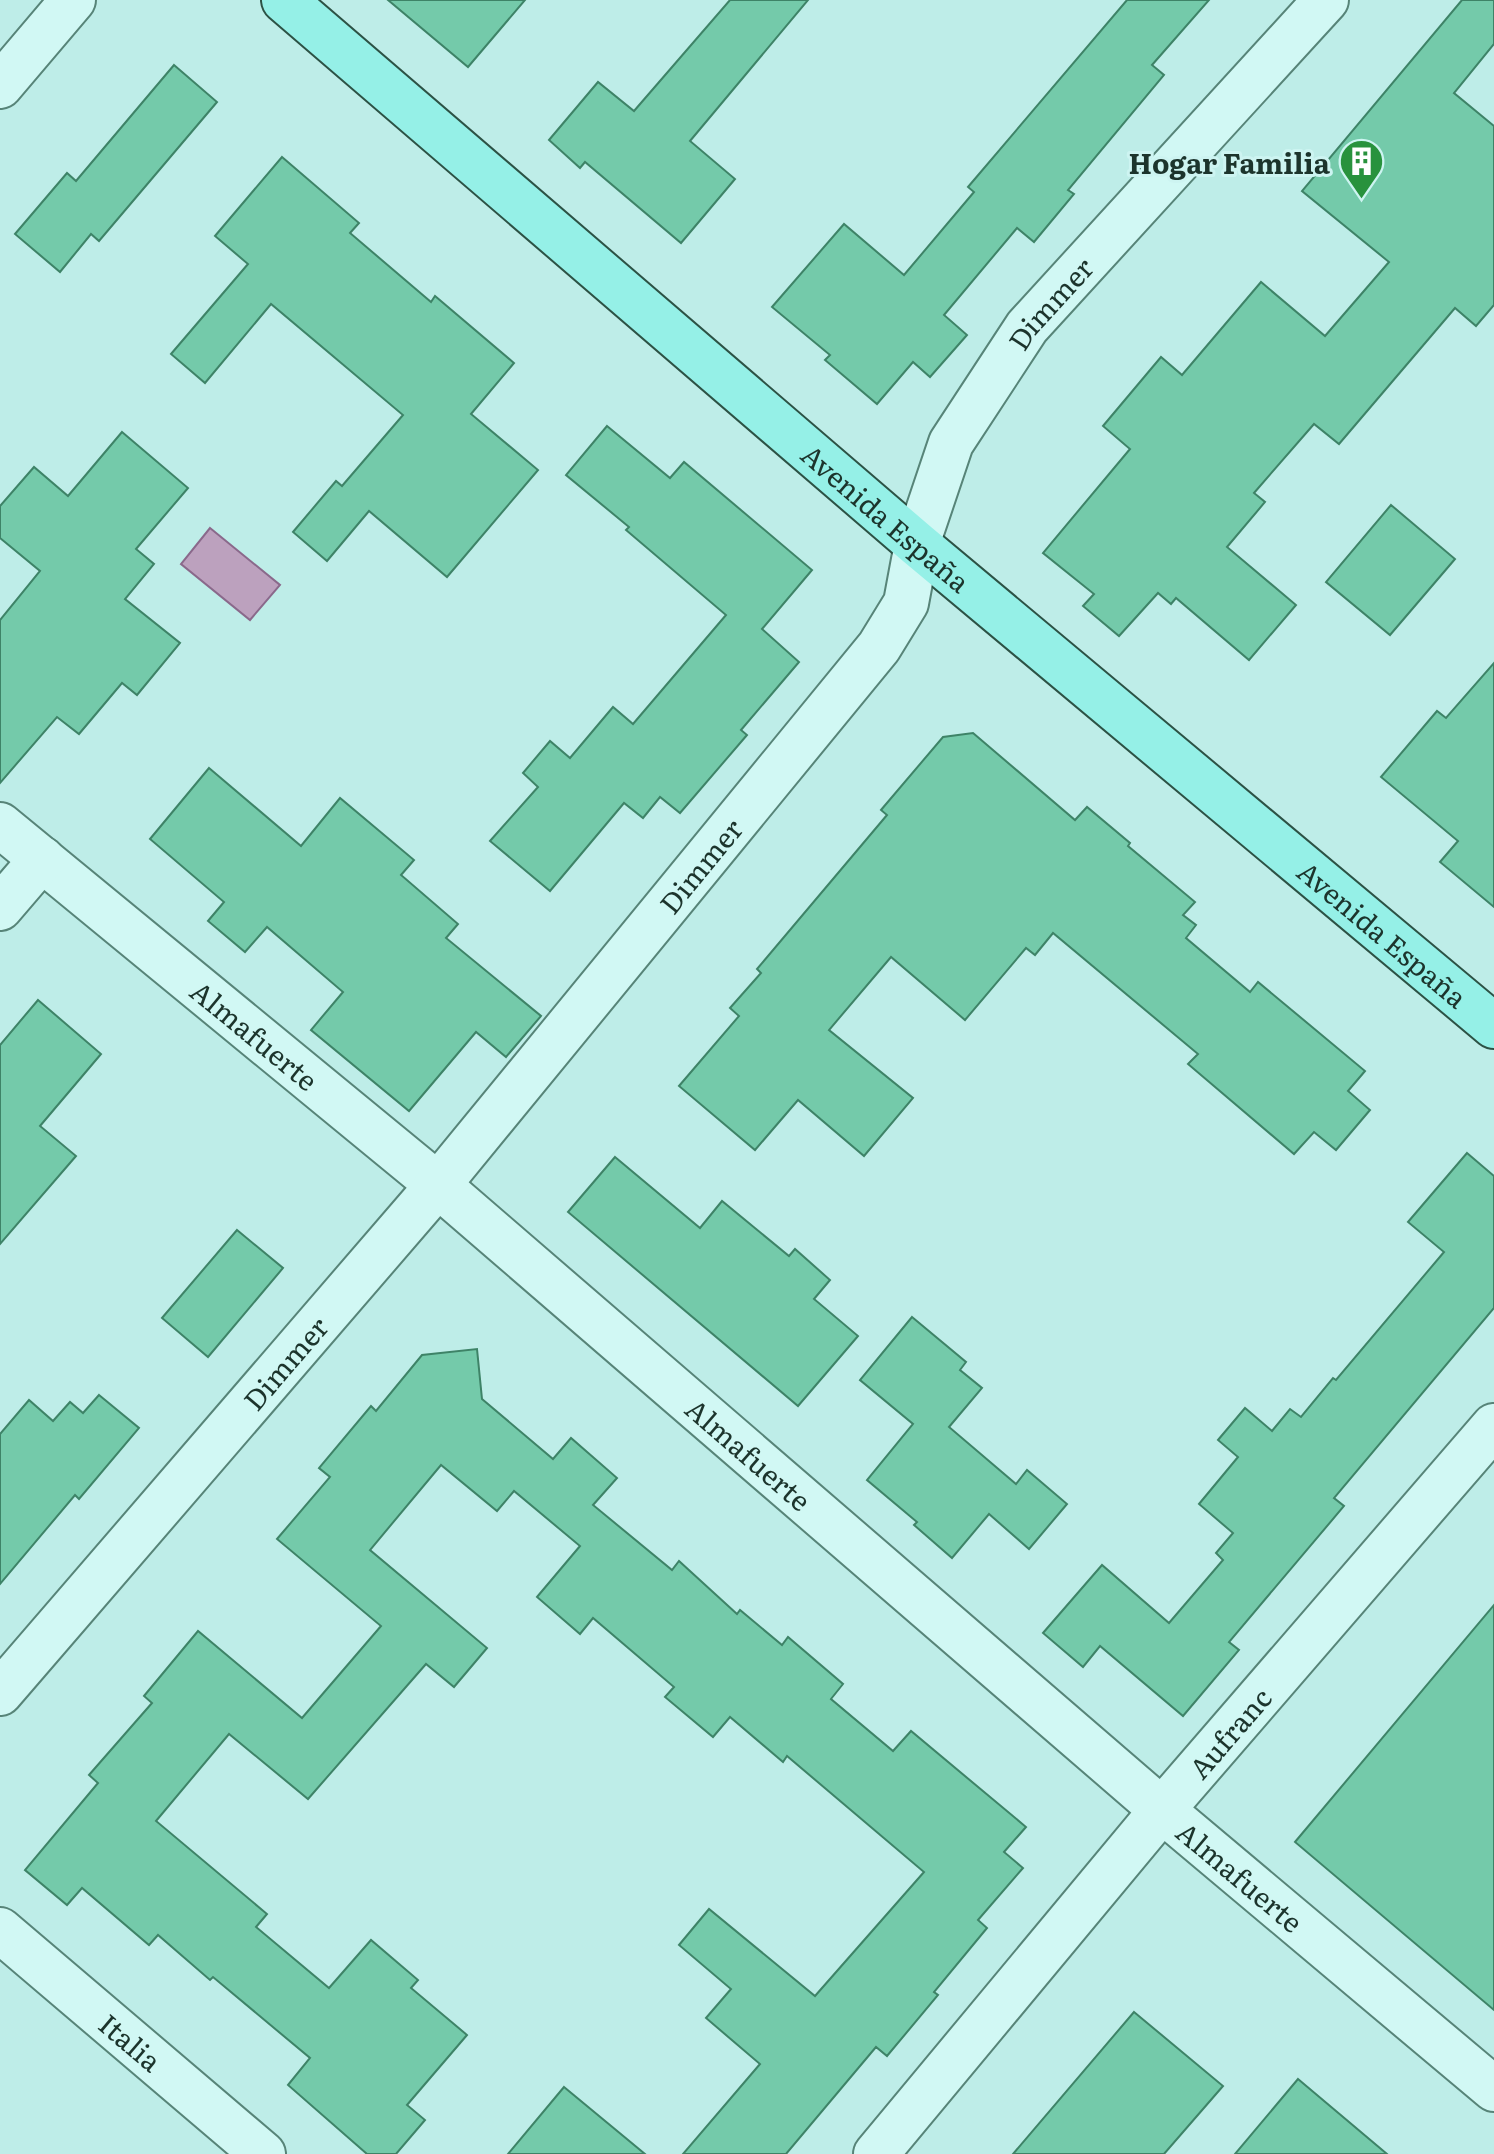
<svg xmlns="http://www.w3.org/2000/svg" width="1494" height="2154" viewBox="0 0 1494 2154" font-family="Literata,serif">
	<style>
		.water { fill: #bca1be; stroke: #8a698b; stroke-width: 2 }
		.building { fill: #74caaa; stroke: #3e8367; stroke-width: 2 }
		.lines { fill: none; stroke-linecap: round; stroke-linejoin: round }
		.minor-casing { stroke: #578478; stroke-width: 48 }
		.major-casing { stroke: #2c5245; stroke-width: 48 }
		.minor { stroke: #d1f8f4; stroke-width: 44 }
		.major { stroke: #95f0e7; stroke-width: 44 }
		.labels { text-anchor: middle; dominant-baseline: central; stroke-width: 6; stroke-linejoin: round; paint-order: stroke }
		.poi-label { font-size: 28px; font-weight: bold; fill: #1c342c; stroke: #cdf4f1; text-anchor: end }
		.street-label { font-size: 28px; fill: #1c342c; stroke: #cdf4f1 }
	</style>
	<rect width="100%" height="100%" fill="#beede8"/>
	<path class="water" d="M 210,528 L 280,585 L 250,620 L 181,564 Z"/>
	<g class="building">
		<path d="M 388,0 L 525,0 L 468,67 Z"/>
		<path d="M 730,0 L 808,0 L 690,141 L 735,179 L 681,243 L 585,162 L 580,168 L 549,140 L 598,82 L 634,111 Z"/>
		<path d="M 1127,0 L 1209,0 L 1152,65 L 1164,75 L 1068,190 L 1074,194 L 1034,242 L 1017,228 L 944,315 L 967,335 L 930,377 L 913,362 L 877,404 L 825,360 L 830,355 L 772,307 L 844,224 L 904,275 L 974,192 L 968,187 Z"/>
		<path d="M 1462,0 L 1494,0 L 1494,44 L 1454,93 L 1494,126 L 1494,305 L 1476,326 L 1455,308 L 1339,444 L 1314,424 L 1254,493 L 1265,502 L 1227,547 L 1296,605 L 1249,660 L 1176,598 L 1171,604 L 1158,593 L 1119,636 L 1083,606 L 1094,594 L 1043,553 L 1130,449 L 1103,426 L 1161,357 L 1182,375 L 1261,282 L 1325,336 L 1389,262 L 1302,191 Z"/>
		<path d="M 174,65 L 217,102 L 99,241 L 91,234 L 60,272 L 15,234 L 67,173 L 76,181 Z"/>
		<path d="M 282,157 L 359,223 L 350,233 L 431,302 L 435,296 L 514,363 L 471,414 L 538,470 L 447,577 L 369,511 L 327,561 L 293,532 L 336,481 L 342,486 L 403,415 L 271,304 L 205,383 L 171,354 L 248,264 L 215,236 Z"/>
		<path d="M 607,426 L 670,478 L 684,462 L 812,570 L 762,629 L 799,662 L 741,730 L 747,735 L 680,813 L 660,797 L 643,818 L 624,803 L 550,891 L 490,841 L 538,787 L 523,773 L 550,741 L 570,758 L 613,707 L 633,724 L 726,615 L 626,530 L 629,527 L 566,475 Z"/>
		<path d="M 122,432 L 188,488 L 136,549 L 154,564 L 125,599 L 180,643 L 137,695 L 122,683 L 79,734 L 57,717 L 0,783 L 0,620 L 40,571 L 0,538 L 0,506 L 34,467 L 68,496 Z"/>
		<path d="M 1391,505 L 1455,559 L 1390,635 L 1326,582 Z"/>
		<path d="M 1494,663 L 1494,907 L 1440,862 L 1458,841 L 1381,777 L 1437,711 L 1446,718 Z"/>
		<path d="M 973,733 L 1075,820 L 1087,807 L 1130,843 L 1128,846 L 1195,902 L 1183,915 L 1196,925 L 1186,938 L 1250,992 L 1258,982 L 1365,1071 L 1348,1091 L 1370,1110 L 1336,1150 L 1314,1132 L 1294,1154 L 1188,1064 L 1198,1054 L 1053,933 L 1035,955 L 1026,948 L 965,1020 L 891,957 L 829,1030 L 913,1098 L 864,1156 L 798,1100 L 755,1150 L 679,1086 L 739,1016 L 730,1008 L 761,973 L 757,969 L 887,815 L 881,810 L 943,737 Z"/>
		<path d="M 209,768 L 301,846 L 340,798 L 414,860 L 401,875 L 458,924 L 446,938 L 541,1016 L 506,1057 L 476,1032 L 409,1111 L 311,1030 L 343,992 L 267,927 L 245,952 L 208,921 L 224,902 L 150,839 Z"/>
		<path d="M 38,1000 L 101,1054 L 40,1126 L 76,1156 L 0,1244 L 0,1045 Z"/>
		<path d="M 1467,1153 L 1494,1176 L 1494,1308 L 1334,1498 L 1344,1506 L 1229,1642 L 1239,1650 L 1183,1716 L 1100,1646 L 1083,1667 L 1043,1633 L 1102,1565 L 1169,1623 L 1223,1560 L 1216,1553 L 1233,1533 L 1199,1504 L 1238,1457 L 1218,1440 L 1245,1408 L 1272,1431 L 1290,1409 L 1301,1417 L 1333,1378 L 1336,1380 L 1444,1252 L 1408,1222 Z"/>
		<path d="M 615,1157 L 700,1228 L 722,1201 L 789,1256 L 795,1249 L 830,1280 L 814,1299 L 858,1336 L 798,1406 L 568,1212 Z"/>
		<path d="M 237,1230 L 283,1268 L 208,1357 L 162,1318 Z"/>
		<path d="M 912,1317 L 966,1362 L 960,1370 L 982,1388 L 949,1427 L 1016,1484 L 1027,1470 L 1067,1504 L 1029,1549 L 989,1514 L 952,1558 L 914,1525 L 917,1522 L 867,1480 L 913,1424 L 860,1380 Z"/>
		<path d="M 477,1349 L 482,1399 L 553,1459 L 571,1438 L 617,1478 L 593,1505 L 672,1570 L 679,1561 L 737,1614 L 740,1610 L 782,1645 L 788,1637 L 843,1684 L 831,1699 L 893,1751 L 911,1731 L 1026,1827 L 1004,1852 L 1023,1868 L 978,1920 L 987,1928 L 934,1992 L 938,1995 L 887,2056 L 876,2047 L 786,2154 L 683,2154 L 760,2064 L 706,2018 L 731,1989 L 679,1945 L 709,1909 L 815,1996 L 924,1872 L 787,1756 L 783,1762 L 730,1717 L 713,1737 L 665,1697 L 674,1687 L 593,1618 L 580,1634 L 537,1597 L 580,1546 L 514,1491 L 497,1511 L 441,1465 L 370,1550 L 487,1648 L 454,1687 L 426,1664 L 308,1799 L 229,1734 L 156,1821 L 267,1914 L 256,1927 L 329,1988 L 371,1940 L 418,1980 L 411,1988 L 467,2035 L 407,2105 L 425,2120 L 396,2154 L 367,2154 L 288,2085 L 310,2058 L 213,1977 L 210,1980 L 158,1935 L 149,1945 L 82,1888 L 67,1905 L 25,1870 L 98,1783 L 89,1775 L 152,1703 L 144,1696 L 198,1631 L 302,1718 L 381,1626 L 277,1539 L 330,1477 L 319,1468 L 371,1406 L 376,1411 L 422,1355 Z"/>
		<path d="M 99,1395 L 139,1428 L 79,1499 L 75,1495 L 0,1584 L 0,1434 L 29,1400 L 53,1421 L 70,1402 L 83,1413 Z"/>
		<path d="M 1494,1605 L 1494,2010 L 1295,1842 Z"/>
		<path d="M 1134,2012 L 1223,2086 L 1164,2154 L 1013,2154 Z"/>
		<path d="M 1298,2079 L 1387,2154 L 1235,2154 Z"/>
		<path d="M 564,2087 L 645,2154 L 508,2154 Z"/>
	</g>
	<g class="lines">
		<defs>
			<g id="minor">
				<path d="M 0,86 L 73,0"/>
				<path id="s1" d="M 0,825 L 438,1185 L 1162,1810 L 1494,2089"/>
				<path d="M 0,908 L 42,859"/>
				<path id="s2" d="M 0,1693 L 438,1185 L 879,647 L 906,603 L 917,544 L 951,443 L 1027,327 L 1326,0"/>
				<path id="s3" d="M 0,1930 L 263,2154"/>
				<path id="s4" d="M 876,2154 L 1162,1810 L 1494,1426"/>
			</g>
			<g id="major">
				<path id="s5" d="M 284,0 L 917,544 L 1494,1026"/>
			</g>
		</defs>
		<use href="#minor" class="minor-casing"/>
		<use href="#major" class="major-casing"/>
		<use href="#minor" class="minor"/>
		<use href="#major" class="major"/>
	</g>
	<defs>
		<symbol id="building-pin" viewBox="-11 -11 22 30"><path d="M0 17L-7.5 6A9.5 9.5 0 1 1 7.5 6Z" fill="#28923d" stroke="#cdf4f1"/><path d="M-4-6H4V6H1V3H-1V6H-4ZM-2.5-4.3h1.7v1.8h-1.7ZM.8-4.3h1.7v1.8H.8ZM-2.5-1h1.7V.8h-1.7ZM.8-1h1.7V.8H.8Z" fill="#fff"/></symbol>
	</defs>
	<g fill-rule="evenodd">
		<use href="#building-pin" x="1336" y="136" width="51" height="69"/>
	</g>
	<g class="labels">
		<g class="poi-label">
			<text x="1330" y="162">Hogar Familia</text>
		</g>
		<g class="street-label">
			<text stroke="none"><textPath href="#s2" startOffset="1756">Dimmer</textPath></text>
			<text stroke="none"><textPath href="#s5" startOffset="794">Avenida España</textPath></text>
			<text stroke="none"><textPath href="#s2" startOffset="1084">Dimmer</textPath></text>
			<text stroke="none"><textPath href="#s5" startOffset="1442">Avenida España</textPath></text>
			<text stroke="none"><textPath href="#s1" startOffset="330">Almafuerte</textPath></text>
			<text stroke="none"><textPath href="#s2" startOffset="436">Dimmer</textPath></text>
			<text stroke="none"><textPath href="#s1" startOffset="978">Almafuerte</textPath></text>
			<text stroke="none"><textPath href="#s4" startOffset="550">Aufranc</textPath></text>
			<text stroke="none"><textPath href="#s1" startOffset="1626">Almafuerte</textPath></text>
			<text stroke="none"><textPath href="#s3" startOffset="172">Italia</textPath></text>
		</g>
	</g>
</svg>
